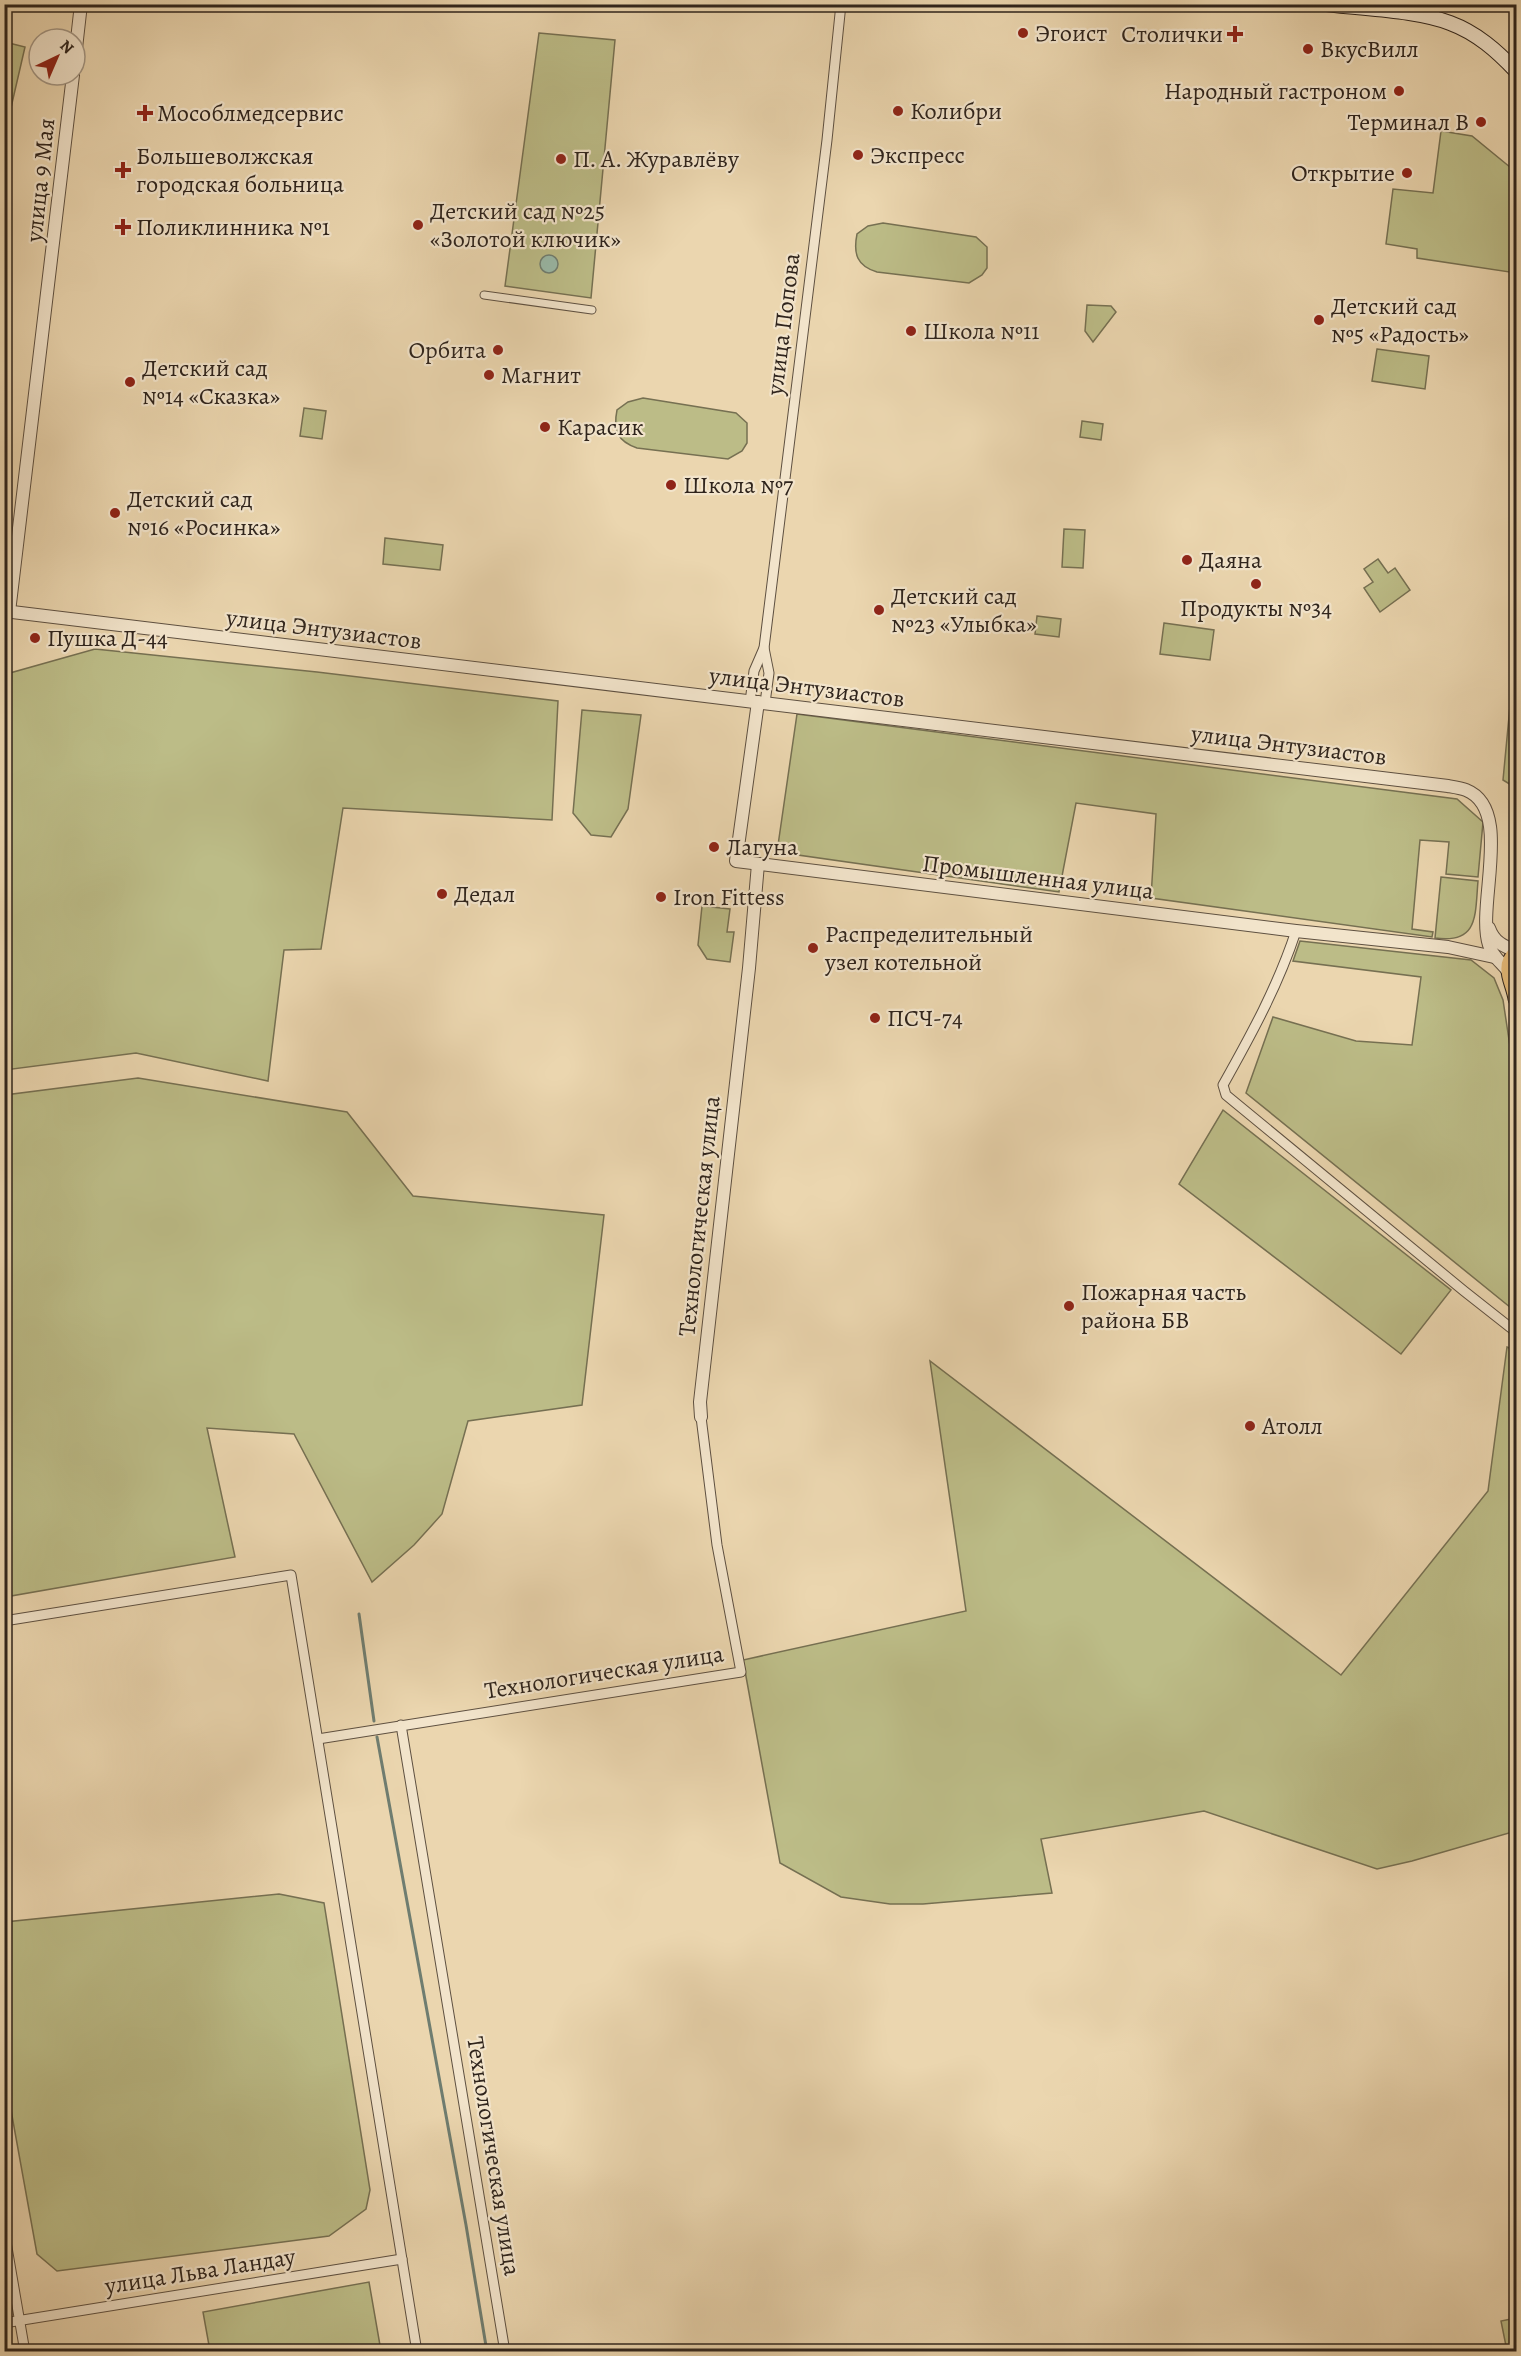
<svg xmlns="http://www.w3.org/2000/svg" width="1521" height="2356" viewBox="0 0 1521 2356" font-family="Alegreya,serif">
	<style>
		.green { fill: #bcbc87; stroke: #767052; stroke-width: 1.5 }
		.water { fill: #99b9a8; stroke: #6f7d70; stroke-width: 1.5 }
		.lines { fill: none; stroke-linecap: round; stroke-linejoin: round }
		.stream { stroke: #6f7d70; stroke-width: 3 }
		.pedestrian-casing { stroke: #5e5041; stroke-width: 9 }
		.minor-casing { stroke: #5e5041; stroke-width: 11 }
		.tertiary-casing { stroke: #5e5041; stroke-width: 14 }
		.secondary-casing { stroke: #2f241c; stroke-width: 16 }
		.primary-casing { stroke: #2f241c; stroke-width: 17 }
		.pedestrian { stroke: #f2e4cb; stroke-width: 7 }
		.minor { stroke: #f2e4cb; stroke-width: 9 }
		.tertiary { stroke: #f2e4cb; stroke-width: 12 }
		.secondary { stroke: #f2e4cb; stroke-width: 14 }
		.primary { stroke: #e6bb78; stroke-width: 15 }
		.poi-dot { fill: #8f2418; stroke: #f2e4cb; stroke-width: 2 }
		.labels { text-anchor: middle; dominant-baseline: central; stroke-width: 4.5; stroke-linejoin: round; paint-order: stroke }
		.poi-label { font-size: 24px; fill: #2f241c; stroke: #f2e4cb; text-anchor: start }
		.street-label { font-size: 24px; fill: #2f241c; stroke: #f2e4cb }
	</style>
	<rect width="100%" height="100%" fill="#ebd6af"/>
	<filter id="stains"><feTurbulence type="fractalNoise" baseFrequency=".00333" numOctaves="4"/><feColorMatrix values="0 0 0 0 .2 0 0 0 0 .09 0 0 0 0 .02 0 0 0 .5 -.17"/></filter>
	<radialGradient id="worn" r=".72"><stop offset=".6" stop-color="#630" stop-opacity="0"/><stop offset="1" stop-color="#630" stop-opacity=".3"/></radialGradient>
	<g class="green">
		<path d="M 539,33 L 615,40 L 591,298 L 505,286 Z"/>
		<path d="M 5,42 L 25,47 L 7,125 L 4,125 Z"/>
		<path d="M 1441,131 L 1472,136 L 1516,172 L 1516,273 L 1417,258 L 1417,249 L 1386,244 L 1393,189 L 1433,193 Z"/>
		<path d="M 883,223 L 976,237 L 987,247 L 987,268 L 982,275 L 969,283 L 877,272 C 857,266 853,254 857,234 L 868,226 Z"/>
		<path d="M 1087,305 L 1111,306 L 1116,312 L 1093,342 L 1085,331 Z"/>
		<path d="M 1377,349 L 1429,356 L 1425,389 L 1372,381 Z"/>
		<path d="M 643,398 L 736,413 L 747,423 L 747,443 L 742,451 L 728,459 L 637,448 C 617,441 613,430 617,410 L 628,402 Z"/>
		<path d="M 304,408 L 326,411 L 322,439 L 300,436 Z"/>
		<path d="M 1082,421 L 1103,424 L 1101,440 L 1080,437 Z"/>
		<path d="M 1064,529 L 1085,530 L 1083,568 L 1062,567 Z"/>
		<path d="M 385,538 L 443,545 L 440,570 L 383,564 Z"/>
		<path d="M 1378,559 L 1388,573 L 1395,568 L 1410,590 L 1380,612 L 1364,588 L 1373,582 L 1364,569 Z"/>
		<path d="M 1037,616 L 1061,619 L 1059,637 L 1035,634 Z"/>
		<path d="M 1164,623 L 1214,630 L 1210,660 L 1160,654 Z"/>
		<path d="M 1516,643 L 1516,788 L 1503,780 Z"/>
		<path d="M 95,649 L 317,672 L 558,701 L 552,820 L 343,808 L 321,949 L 284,950 L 268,1081 L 136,1053 L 5,1070 L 5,679 L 10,673 Z"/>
		<path d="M 582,710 L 641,715 L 628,809 L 611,837 L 591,835 L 573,813 Z"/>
		<path d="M 797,714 L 1457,799 L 1483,822 L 1478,877 L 1446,874 L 1449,842 L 1420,840 L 1412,929 L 1433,932 L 1432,937 L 1151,898 L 1156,814 L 1076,803 L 1059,892 L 777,852 Z"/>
		<path d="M 1441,877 L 1478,881 C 1475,915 1479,944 1435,938 Z"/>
		<path d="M 702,906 L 730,909 L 727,932 L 734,932 L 730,962 L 707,959 L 698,945 Z"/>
		<path d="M 1300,941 L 1471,960 L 1494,978 L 1503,1000 L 1516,1086 L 1516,1312 L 1246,1093 L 1273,1017 L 1356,1041 L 1412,1045 L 1421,977 L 1293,961 Z"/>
		<path d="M 138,1078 L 347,1112 L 413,1196 L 604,1215 L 582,1405 L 468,1421 L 442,1514 L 414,1545 L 372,1582 L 294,1434 L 207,1428 L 235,1557 L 5,1597 L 5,1095 Z"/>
		<path d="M 1223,1110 L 1451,1290 L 1401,1354 L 1179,1184 Z"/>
		<path d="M 1507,1347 L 1516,1351 L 1516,1831 L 1412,1861 L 1377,1869 L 1204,1811 L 1041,1839 L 1052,1893 L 923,1904 L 890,1904 L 841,1897 L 780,1863 L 743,1660 L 966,1611 L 930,1361 L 1341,1675 L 1488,1491 Z"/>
		<path d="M 279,1894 L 324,1903 L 370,2190 L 366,2209 L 329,2236 L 57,2271 L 37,2254 L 5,2077 L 5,1922 Z"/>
		<path d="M 369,2282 L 381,2351 L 210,2351 L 203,2312 Z"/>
		<path d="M 1516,2318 L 1516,2351 L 1507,2351 L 1501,2321 Z"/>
	</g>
	<circle class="water" cx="549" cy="264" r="9"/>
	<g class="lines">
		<g class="stream">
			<path d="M 359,1614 L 374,1721"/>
			<path d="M 377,1737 L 466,2225 L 487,2352"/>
		</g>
		<defs>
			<path id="pedestrian" d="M 484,295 L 592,310"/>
			<g id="minor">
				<path d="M 764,648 L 769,673 L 765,703"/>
				<path d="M 750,702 L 754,671 L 764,648 L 827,140 L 841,4"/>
				<path d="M 1296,931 C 1278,986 1251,1035 1223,1085 L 1226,1095 L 1464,1291 L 1516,1332"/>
				<path d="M 4,1621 L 291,1575 L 417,2352"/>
				<path d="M 401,1725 L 505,2352"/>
				<path d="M 318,1739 L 741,1672 L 717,1545 L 701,1417"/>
				<path d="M 4,2230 L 25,2352"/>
				<path d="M 4,2323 L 402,2259"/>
			</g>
			<g id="tertiary">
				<path d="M 75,57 L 81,4"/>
				<path d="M 4,611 L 1448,786 C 1454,787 1461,788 1466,790 C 1514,809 1476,905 1489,945 C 1492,956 1501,962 1508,971"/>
				<path d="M 9,612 L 73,75"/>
				<path d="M 758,702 L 736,861 L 1296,931 L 1448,947 L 1494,957"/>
				<path d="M 1489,928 C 1494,942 1503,946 1516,951"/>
				<path d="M 701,1417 L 700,1402 L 749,968 L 758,864"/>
			</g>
			<path id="secondary" d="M 1327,4 C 1364,9 1416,10 1450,23 C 1477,33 1497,51 1516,71"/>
			<path id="primary" d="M 1516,953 C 1501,967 1514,983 1516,999"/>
		</defs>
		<use href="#pedestrian" class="pedestrian-casing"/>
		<use href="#minor" class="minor-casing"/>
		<use href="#tertiary" class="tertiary-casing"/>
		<use href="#secondary" class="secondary-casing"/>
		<use href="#primary" class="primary-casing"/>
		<use href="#pedestrian" class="pedestrian"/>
		<use href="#minor" class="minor"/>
		<use href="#tertiary" class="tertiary"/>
		<use href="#secondary" class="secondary"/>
		<use href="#primary" class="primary"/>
	</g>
	<g class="poi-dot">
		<circle cx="1023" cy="33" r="6"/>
		<path d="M1232 25h6v6h6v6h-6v6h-6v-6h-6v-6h6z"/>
		<circle cx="1308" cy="49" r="6"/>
		<circle cx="1399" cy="91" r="6"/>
		<circle cx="898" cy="111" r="6"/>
		<path d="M142 104h6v6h6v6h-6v6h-6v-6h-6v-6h6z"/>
		<circle cx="1481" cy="122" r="6"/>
		<circle cx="858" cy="155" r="6"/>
		<circle cx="561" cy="159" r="6"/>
		<path d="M120 161h6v6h6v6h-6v6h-6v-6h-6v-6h6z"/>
		<circle cx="1407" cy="173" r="6"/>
		<circle cx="418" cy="225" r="6"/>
		<path d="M120 218h6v6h6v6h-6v6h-6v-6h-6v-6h6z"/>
		<circle cx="1319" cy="320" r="6"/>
		<circle cx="911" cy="331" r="6"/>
		<circle cx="498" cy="350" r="6"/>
		<circle cx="489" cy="375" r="6"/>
		<circle cx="130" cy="382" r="6"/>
		<circle cx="545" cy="427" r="6"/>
		<circle cx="671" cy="485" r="6"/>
		<circle cx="115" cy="513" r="6"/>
		<circle cx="1187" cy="560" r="6"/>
		<circle cx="1256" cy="584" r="6"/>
		<circle cx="879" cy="610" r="6"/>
		<circle cx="35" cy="638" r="6"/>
		<circle cx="714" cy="847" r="6"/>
		<circle cx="442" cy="894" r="6"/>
		<circle cx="661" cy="897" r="6"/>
		<circle cx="813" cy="948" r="6"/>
		<circle cx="875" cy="1018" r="6"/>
		<circle cx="1069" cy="1306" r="6"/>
		<circle cx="1250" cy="1426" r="6"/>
	</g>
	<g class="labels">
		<g class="poi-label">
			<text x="1035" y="33">Эгоист</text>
			<text x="1223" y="34" text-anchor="end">Столички</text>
			<text x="1320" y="49">ВкусВилл</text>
			<text x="1387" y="91" text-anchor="end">Народный гастроном</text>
			<text x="910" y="111">Колибри</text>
			<text x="157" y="113">Мособлмедсервис</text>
			<text x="1469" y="122" text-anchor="end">Терминал B</text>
			<text x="870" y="155">Экспресс</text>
			<text x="136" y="156">Большеволжская<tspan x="136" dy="28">городская больница</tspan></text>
			<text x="573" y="159">П. А. Журавлёву</text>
			<text x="1395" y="173" text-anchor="end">Открытие</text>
			<text x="430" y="211">Детский сад №25<tspan x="430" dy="28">«Золотой ключик»</tspan></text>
			<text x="136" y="227">Поликлинника №1</text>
			<text x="1331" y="306">Детский сад<tspan x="1331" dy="28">№5 «Радость»</tspan></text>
			<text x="923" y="331">Школа №11</text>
			<text x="486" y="350" text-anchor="end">Орбита</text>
			<text x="142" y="368">Детский сад<tspan x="142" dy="28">№14 «Сказка»</tspan></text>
			<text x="501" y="375">Магнит</text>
			<text x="557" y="427">Карасик</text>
			<text x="683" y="485">Школа №7</text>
			<text x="127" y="499">Детский сад<tspan x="127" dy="28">№16 «Росинка»</tspan></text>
			<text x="1199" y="560">Даяна</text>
			<text x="891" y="596">Детский сад<tspan x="891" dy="28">№23 «Улыбка»</tspan></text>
			<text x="1256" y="608" text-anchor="middle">Продукты №34</text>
			<text x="47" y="638">Пушка Д-44</text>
			<text x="726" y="847">Лагуна</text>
			<text x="454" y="894">Дедал</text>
			<text x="673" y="897">Iron Fittess</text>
			<text x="825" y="934">Распределительный<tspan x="825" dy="28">узел котельной</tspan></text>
			<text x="887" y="1018">ПСЧ-74</text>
			<text x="1081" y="1292">Пожарная часть<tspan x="1081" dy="28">района БВ</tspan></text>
			<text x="1262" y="1426">Атолл</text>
		</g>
		<g class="street-label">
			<text transform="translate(40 180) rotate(-84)">улица 9 Мая</text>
			<text transform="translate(783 324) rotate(-83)">улица Попова</text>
			<text transform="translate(324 629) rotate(7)">улица Энтузиастов</text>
			<text transform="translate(807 687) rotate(7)">улица Энтузиастов</text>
			<text transform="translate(1289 745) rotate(7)">улица Энтузиастов</text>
			<text transform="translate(1038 877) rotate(7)">Промышленная улица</text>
			<text transform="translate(699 1216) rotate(-84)">Технологическая улица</text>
			<text transform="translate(604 1672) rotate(-9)">Технологическая улица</text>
			<text transform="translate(494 2156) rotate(81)">Технологическая улица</text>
			<text transform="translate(200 2271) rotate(-9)">улица Льва Ландау</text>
		</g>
	</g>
	<rect width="1521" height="2356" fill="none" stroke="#ebd6af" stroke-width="24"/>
	<rect x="6" y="6" width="1509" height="2344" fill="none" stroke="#2f241c" stroke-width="3"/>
	<rect x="12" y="12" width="1497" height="2332" fill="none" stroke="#2f241c" stroke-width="1.5"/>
	<g transform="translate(57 57) rotate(44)"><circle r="28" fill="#f2e4cb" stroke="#a49785" stroke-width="1.5"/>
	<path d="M0-4.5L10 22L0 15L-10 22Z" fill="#8f2418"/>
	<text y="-9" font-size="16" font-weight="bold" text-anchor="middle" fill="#2f241c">N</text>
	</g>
	<rect width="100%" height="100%" filter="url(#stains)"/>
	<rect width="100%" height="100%" fill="url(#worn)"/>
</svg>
